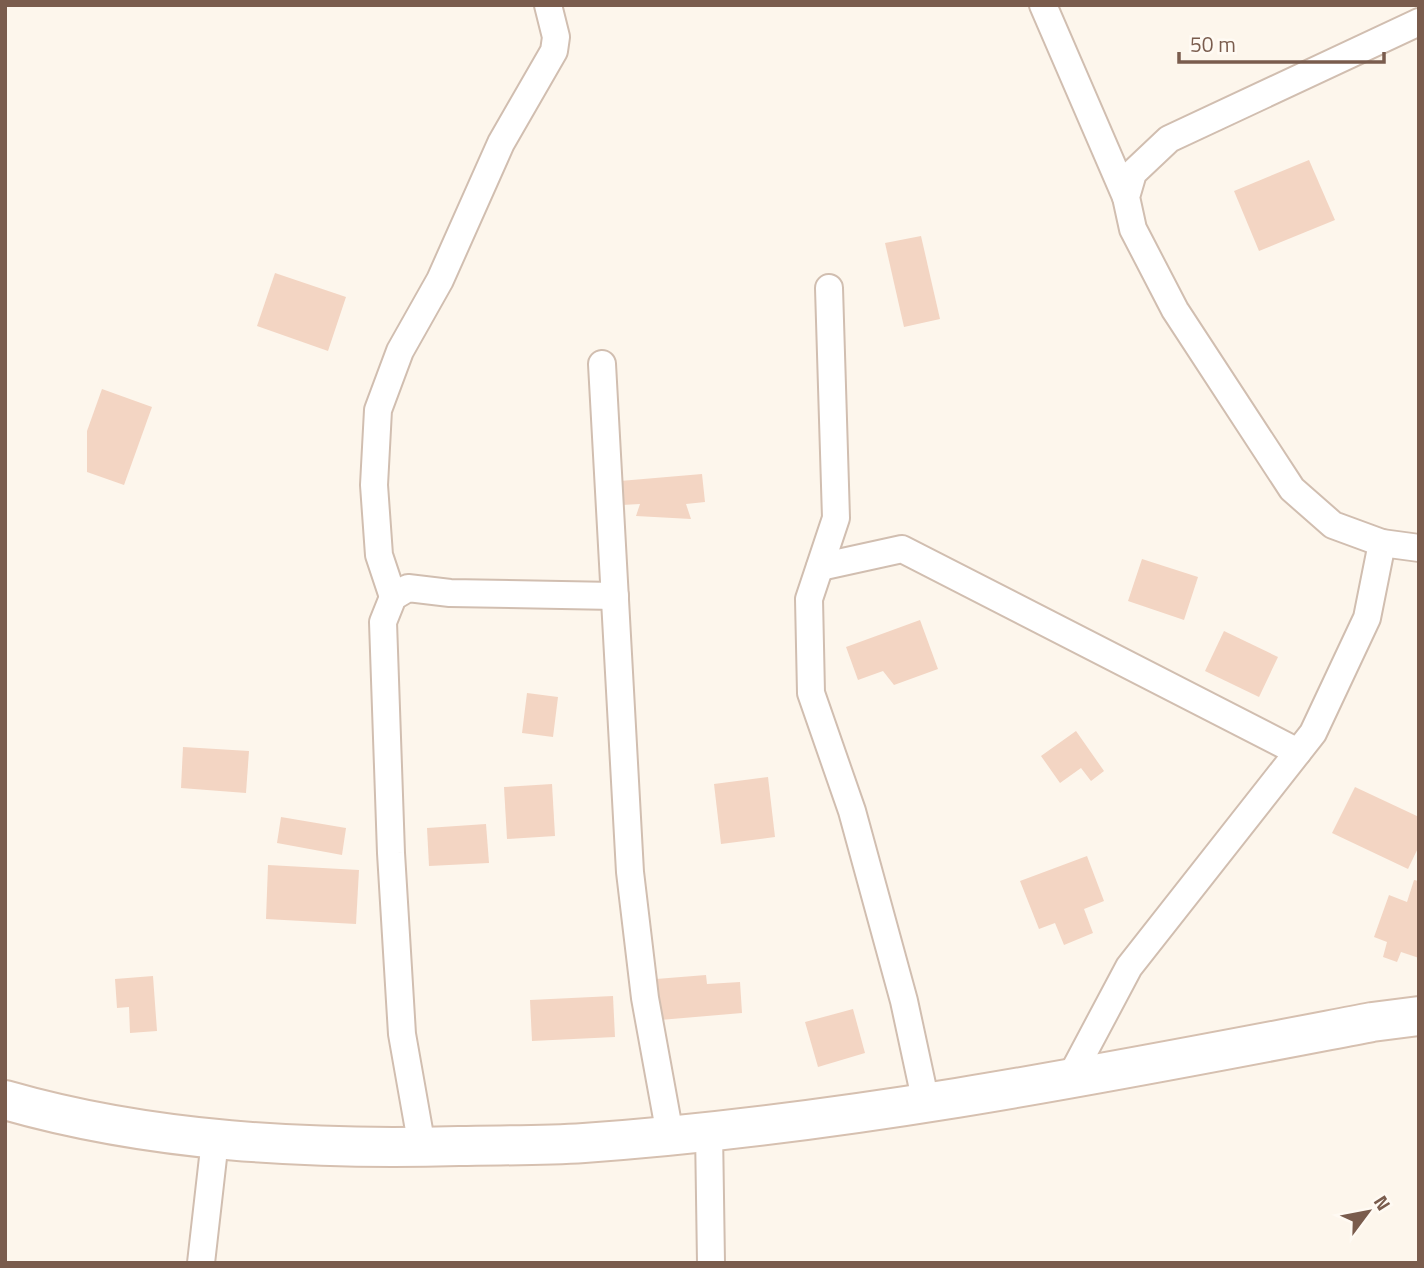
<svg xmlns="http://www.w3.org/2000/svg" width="1424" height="1268" viewBox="0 0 1424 1268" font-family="'Titillium Web',sans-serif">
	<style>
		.building { fill: #f3d5c3 }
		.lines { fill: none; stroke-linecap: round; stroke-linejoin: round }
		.street-casing { stroke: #d1beb0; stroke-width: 30 }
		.secondary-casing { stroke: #d6c0b0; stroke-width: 42 }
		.street { stroke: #fff; stroke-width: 26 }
		.secondary { stroke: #fff; stroke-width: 38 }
	</style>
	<rect width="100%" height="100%" fill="#fdf6ec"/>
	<g class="building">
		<path d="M 1309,160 L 1335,220 L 1259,251 L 1234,191 Z"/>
		<path d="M 921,236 L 940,319 L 904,327 L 885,243 Z"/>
		<path d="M 275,273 L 346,297 L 328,351 L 257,326 Z"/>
		<path d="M 102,389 L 152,407 L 124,485 L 87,472 L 87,431 Z"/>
		<path d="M 702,474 L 705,502 L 686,504 L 691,519 L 636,516 L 640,504 L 622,505 L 620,481 Z"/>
		<path d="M 1142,559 L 1198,577 L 1184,620 L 1128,601 Z"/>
		<path d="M 920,620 L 938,669 L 894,685 L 883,671 L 858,680 L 846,647 Z"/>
		<path d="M 1224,631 L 1278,657 L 1259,697 L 1205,671 Z"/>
		<path d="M 527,693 L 558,697 L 553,737 L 522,733 Z"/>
		<path d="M 1076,731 L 1104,771 L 1091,781 L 1081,768 L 1060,783 L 1041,756 Z"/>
		<path d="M 183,747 L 249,751 L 246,793 L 181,788 Z"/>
		<path d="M 768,777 L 775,837 L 721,844 L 714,784 Z"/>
		<path d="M 552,784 L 555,836 L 507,839 L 504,787 Z"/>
		<path d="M 1355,787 L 1419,817 L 1419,846 L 1408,869 L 1332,833 Z"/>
		<path d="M 281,817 L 346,828 L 342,855 L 277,843 Z"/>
		<path d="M 486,824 L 489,863 L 429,866 L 427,828 Z"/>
		<path d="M 1087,856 L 1104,901 L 1084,909 L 1093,933 L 1064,945 L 1055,923 L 1039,929 L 1020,881 Z"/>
		<path d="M 268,865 L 359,870 L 356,924 L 266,919 Z"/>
		<path d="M 1414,880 L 1419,881 L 1419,958 L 1401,952 L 1397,962 L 1383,957 L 1387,942 L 1374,937 L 1389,895 L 1407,902 Z"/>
		<path d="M 706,975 L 707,984 L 740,982 L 742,1013 L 660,1020 L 656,979 Z"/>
		<path d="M 153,976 L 157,1031 L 130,1033 L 129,1007 L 117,1008 L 115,979 Z"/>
		<path d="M 613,996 L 615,1037 L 532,1041 L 530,1000 Z"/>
		<path d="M 853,1009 L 865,1053 L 818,1067 L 805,1022 Z"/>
	</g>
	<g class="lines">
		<defs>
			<g id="street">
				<path d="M 1043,5 L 1126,197"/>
				<path d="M 1419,22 L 1169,139 L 1133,173 L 1126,197 L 1133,229 L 1175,310 L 1292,489 L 1333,525 L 1382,543 L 1419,548"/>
				<path d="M 829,288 L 836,518 L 809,599 L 811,693 L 852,811 L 904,1001 L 926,1103"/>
				<path d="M 602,364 L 630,872 L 645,998 L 670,1135"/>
				<path d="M 820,567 L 902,549 L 1298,752"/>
				<path d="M 393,597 L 379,555 L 374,485 L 378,410 L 400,351 L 440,280 L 501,143 L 554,51 L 556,37 L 548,5"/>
				<path d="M 1069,1080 L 1129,967 L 1313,733 L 1367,618 L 1382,543"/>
				<path d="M 709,1131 L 711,1263"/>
				<path d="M 422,1147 L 402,1034 L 391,853 L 383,622 L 393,597 L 408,588 L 450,593 L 615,596"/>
				<path d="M 201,1263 L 215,1140"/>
			</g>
			<path id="secondary" d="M 5,1100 C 151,1142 308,1150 459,1146 C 500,1145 542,1146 584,1143 C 850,1124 1111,1072 1372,1022 L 1419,1016"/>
		</defs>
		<use href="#street" class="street-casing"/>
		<use href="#secondary" class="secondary-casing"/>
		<use href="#street" class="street"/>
		<use href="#secondary" class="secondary"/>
	</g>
	<rect width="1424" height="1268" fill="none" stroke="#7a5c4d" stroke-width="14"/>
	<g transform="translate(1368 1212) rotate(58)" stroke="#fffaf3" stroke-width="5" paint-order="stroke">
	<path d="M0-5L12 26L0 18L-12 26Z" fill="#7a5c4d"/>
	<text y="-10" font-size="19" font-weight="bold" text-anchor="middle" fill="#7a5c4d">N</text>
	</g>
	<path d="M1179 52v10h205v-10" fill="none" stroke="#7a5c4d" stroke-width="3.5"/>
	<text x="1190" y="52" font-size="21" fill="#7a5c4d" stroke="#fffaf3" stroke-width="5" paint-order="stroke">50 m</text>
</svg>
